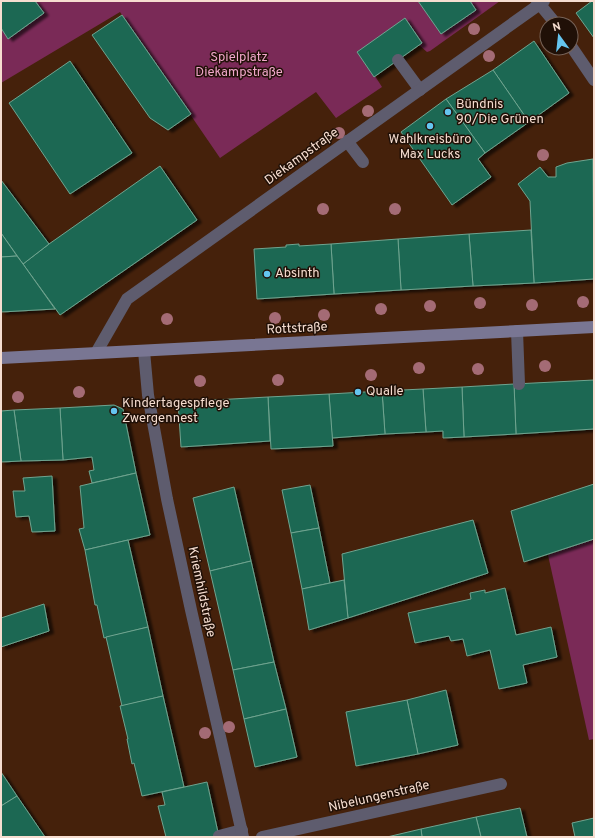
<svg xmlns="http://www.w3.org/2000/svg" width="595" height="838" viewBox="0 0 595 838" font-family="Overpass,sans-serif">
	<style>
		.green { fill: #7a2a57 }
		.building { fill: #1e6852; stroke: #6ea490; filter: url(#shadow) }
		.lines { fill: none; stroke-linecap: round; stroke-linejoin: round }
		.lane { stroke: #5e5c6e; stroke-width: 12 }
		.street { stroke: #5e5c6e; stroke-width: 12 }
		.secondary { stroke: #797693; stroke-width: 12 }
		.tree { fill: #a46b75 }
		.poi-dot { fill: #65c5ef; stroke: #201007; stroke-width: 1.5 }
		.labels { text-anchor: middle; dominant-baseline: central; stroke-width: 3; stroke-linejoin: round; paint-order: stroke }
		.park-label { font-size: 13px; fill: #f2a7cb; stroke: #201007 }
		.poi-label { font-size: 13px; fill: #f6ddd0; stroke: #201007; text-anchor: start }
		.street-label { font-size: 13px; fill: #f6ddd0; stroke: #201007 }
	</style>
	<defs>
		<filter id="shadow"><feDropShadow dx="4.5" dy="2.5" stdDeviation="1" flood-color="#0009"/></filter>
	</defs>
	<rect width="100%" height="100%" fill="#45210b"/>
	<g class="green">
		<path d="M 1,1 L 500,1 L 430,51 L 427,52 L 419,45 L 375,76 L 382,87 L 336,118 L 316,92 L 220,158 L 120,12 L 1,83 Z"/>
		<path d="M 594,539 L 594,739 L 589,740 L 548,555 Z"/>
	</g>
	<g class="building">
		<path d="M 1,1 L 35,1 L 44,13 L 8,39 L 1,28 Z"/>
		<path d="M 418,1 L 470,1 L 476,10 L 441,34 Z"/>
		<path d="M 592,1 L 594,1 L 594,38 L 576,13 Z"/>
		<path d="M 122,15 L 191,114 L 168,130 L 150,118 L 92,35 Z"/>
		<path d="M 405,18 L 422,43 L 374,77 L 357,52 Z"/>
		<path d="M 534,41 L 569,93 L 529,122 L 493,70 Z"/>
		<path d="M 70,61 L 132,153 L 70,194 L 9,103 Z"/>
		<path d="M 493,70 L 529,122 L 485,153 L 446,99 Z"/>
		<path d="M 446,99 L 485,153 L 478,159 L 491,177 L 452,205 L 401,132 Z"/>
		<path d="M 593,159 L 594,279 L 534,283 L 530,201 L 518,184 L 540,167 L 548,177 L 556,177 L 556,167 L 567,163 Z"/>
		<path d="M 160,166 L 197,220 L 60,315 L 23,264 L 49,244 Z"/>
		<path d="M 1,180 L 49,244 L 23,264 L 1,233 Z"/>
		<path d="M 531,230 L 534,283 L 473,286 L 469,234 Z"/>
		<path d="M 1,233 L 17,256 L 1,257 Z"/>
		<path d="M 469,234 L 473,286 L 401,290 L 398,239 Z"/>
		<path d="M 398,239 L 401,290 L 334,294 L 331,244 Z"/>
		<path d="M 299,244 L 299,246 L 331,244 L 334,294 L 257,299 L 254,249 L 286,247 L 286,245 Z"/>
		<path d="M 17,256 L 23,264 L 55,309 L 1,312 L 1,257 Z"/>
		<path d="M 594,380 L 594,429 L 516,434 L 514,384 Z"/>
		<path d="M 514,384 L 516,434 L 464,437 L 462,387 Z"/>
		<path d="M 462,387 L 464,437 L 443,438 L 443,431 L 426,432 L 423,389 Z"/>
		<path d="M 423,389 L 426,432 L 385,434 L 382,391 Z"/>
		<path d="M 382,391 L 385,434 L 332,438 L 329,394 Z"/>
		<path d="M 329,394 L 333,446 L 271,449 L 268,397 Z"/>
		<path d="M 268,397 L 270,441 L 181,447 L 178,402 Z"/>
		<path d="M 114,405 L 123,409 L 136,473 L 92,483 L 89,471 L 94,470 L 92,457 L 63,460 L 60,408 Z"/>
		<path d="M 60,408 L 63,460 L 21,461 L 14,410 Z"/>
		<path d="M 14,410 L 21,461 L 1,462 L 1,411 Z"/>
		<path d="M 136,473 L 150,535 L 85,550 L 79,529 L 84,528 L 80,486 Z"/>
		<path d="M 52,476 L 55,531 L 32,532 L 29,516 L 16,517 L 13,491 L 25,491 L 23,478 Z"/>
		<path d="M 594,484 L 594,539 L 524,562 L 511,511 Z"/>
		<path d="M 310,485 L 319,528 L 291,533 L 282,490 Z"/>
		<path d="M 234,487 L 251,561 L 210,571 L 193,498 Z"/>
		<path d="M 473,520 L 488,573 L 348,618 L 342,554 Z"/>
		<path d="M 319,528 L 330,583 L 302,589 L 291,533 Z"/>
		<path d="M 128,540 L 148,627 L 104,638 L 97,605 L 95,605 L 85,550 Z"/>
		<path d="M 251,561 L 274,662 L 233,670 L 210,571 Z"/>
		<path d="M 344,580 L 348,618 L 309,630 L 302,589 Z"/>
		<path d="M 505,588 L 516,635 L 551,627 L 557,657 L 523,665 L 527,683 L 499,689 L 490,650 L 467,656 L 463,639 L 451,641 L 449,636 L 415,643 L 408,613 L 471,599 L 470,593 L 485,590 L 485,593 Z"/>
		<path d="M 44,604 L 49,631 L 1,647 L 1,618 Z"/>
		<path d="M 148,627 L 163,696 L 122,706 L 106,637 Z"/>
		<path d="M 274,662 L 286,709 L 244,719 L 233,670 Z"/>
		<path d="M 446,690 L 458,745 L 418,754 L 407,700 Z"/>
		<path d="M 163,696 L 184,787 L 142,796 L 134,763 L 132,764 L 127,739 L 128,739 L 120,706 Z"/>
		<path d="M 407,700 L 418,754 L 356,766 L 346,712 Z"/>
		<path d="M 286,709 L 297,757 L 255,767 L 244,719 Z"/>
		<path d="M 1,772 L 17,796 L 1,806 Z"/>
		<path d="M 207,782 L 219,837 L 166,837 L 158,806 L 165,805 L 162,792 Z"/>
		<path d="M 17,796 L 45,837 L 1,837 L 1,806 Z"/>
		<path d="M 520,808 L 527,837 L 481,837 L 476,817 Z"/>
		<path d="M 476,817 L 481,837 L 422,837 L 421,829 Z"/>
		<path d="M 594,818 L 594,837 L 575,837 L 572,823 Z"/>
		<path d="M 421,829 L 422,837 L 387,837 Z"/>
	</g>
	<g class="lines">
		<g class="lane">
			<path d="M 398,60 L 420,90"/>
			<path d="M 347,141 L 363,162"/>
			<path d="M 517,331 L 519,384"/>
			<path d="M 219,836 L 242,830"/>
		</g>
		<g class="street">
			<path d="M 537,1 L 556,24"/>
			<path d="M 571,46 L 594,80"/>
			<path d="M 144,351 L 148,395 L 167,499 L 191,610 L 243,837"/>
			<path d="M 96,353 L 127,299 L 544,1"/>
			<path d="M 262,837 L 501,784"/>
		</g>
		<path class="secondary" d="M 1,358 L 594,327"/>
	</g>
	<g class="tree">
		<circle cx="474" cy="29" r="6"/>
		<circle cx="489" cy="56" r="6"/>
		<circle cx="368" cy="111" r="6"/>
		<circle cx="339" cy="133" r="6"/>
		<circle cx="543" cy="155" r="6"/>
		<circle cx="323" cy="209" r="6"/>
		<circle cx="395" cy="209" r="6"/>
		<circle cx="583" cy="302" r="6"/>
		<circle cx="480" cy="303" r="6"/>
		<circle cx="532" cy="305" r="6"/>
		<circle cx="430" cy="306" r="6"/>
		<circle cx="381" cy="309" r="6"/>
		<circle cx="324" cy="315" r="6"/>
		<circle cx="275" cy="318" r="6"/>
		<circle cx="167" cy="319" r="6"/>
		<circle cx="545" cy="366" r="6"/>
		<circle cx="419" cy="368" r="6"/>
		<circle cx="478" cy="369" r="6"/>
		<circle cx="371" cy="375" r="6"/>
		<circle cx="278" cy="380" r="6"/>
		<circle cx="200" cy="381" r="6"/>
		<circle cx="79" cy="392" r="6"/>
		<circle cx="18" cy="397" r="6"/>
		<circle cx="229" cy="727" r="6"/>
		<circle cx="205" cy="733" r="6"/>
	</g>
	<g class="poi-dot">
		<circle cx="448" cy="112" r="4"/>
		<circle cx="430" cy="126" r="4"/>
		<circle cx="267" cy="274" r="4"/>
		<circle cx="358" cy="392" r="4"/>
		<circle cx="114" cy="411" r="4"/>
	</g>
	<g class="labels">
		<g class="park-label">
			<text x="239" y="58">Spielplatz<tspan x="239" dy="15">Diekampstraße</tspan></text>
		</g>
		<g class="poi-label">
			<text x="456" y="105">Bündnis<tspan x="456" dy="15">90/Die Grünen</tspan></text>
			<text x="430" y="140" text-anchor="middle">Wahlkreisbüro<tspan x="430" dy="15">Max Lucks</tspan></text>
			<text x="275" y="274">Absinth</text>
			<text x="366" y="392">Qualle</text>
			<text x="122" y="404">Kindertagespflege<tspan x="122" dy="15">Zwergennest</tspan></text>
		</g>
		<g class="street-label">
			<text transform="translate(302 157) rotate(-36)">Diekampstraße</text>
			<text transform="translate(297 329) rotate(-3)">Rottstraße</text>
			<text transform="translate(201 592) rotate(78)">Kriemhildstraße</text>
			<text transform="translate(379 797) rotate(-13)">Nibelungenstraße</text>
		</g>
	</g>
	<rect width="595" height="838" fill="none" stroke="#f6ddd0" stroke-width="4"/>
	<g transform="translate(559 36) rotate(345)"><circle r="19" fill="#201007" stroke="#766257"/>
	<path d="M0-3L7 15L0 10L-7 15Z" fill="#65c5ef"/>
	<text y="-6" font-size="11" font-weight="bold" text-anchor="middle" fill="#f6ddd0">N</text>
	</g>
</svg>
